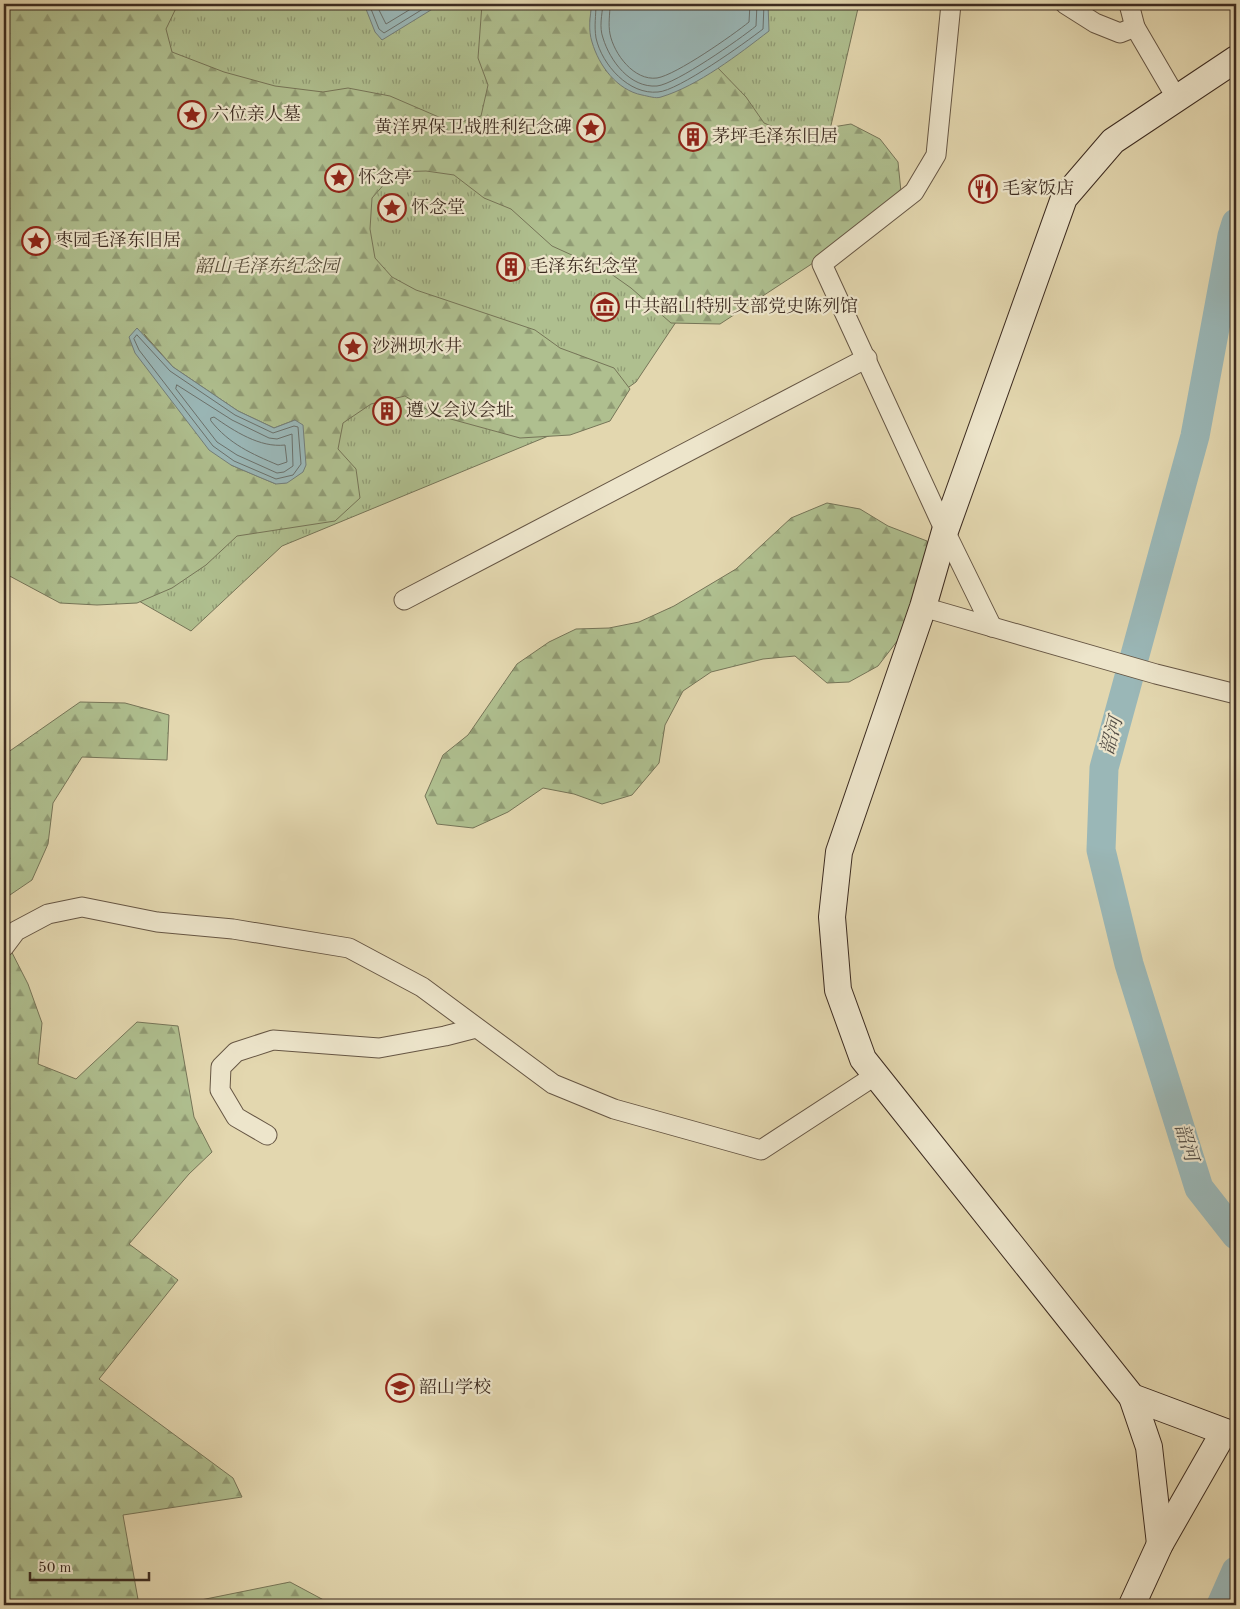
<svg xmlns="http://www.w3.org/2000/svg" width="1240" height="1609" viewBox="0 0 1240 1609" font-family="'Old Standard TT','Noto Serif SC',serif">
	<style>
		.grass { fill: url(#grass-tufts); stroke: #767558 }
		.forest { fill: url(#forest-firs); stroke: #767558; fill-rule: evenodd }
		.water { fill: #9ab7b7; stroke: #747f7b }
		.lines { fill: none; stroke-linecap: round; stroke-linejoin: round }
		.shore { stroke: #6b716c; stroke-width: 1 }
		.river { stroke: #9ab7b7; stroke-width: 29 }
		.street-casing { stroke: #665644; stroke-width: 21 }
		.secondary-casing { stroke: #3c2b20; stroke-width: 28 }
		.street { stroke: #ede5cb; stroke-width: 19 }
		.secondary { stroke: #ede5cb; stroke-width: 26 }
		.labels { text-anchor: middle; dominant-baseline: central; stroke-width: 4.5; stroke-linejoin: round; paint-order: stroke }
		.poi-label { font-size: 18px; fill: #3c2b20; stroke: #ede5cb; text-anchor: start }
		.park-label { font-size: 18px; font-style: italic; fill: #534936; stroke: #ede5cb }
		.water-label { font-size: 19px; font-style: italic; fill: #544e46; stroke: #ede5cb }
	</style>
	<defs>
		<pattern id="grass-tufts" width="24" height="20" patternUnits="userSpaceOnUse" patternTransform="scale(1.25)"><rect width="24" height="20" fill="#afbf8f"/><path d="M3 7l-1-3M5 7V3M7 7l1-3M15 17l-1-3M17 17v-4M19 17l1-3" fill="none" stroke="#909b74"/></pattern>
		<pattern id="forest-firs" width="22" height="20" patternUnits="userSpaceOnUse" patternTransform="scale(1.25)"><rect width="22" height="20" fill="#afbf8f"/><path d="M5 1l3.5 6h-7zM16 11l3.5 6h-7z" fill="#909b74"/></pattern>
	</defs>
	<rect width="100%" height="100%" fill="#e3d7af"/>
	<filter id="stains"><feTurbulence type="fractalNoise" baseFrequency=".004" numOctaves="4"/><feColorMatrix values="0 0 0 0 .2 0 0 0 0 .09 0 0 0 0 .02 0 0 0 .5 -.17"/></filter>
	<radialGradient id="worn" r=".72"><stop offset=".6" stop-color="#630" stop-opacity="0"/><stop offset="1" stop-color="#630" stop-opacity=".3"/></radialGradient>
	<path class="grass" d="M 22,4 L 859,4 L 829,134 L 680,316 L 636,382 L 575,425 L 282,546 L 191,631 L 111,585 L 4,17 Z"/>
	<g class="forest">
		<path d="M 4,4 L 178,4 L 166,29 L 172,52 L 224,72 L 275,86 L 323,92 L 348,88 L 390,96 L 455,124 L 481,116 L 488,85 L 478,58 L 482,4 L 592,4 L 590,21 L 606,71 L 692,82 L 717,67 L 746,97 L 764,123 L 790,134 L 851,124 L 880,139 L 898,162 L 901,192 L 836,248 L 720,324 L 671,323 L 631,288 L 607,271 L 552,246 L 511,209 L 484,198 L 454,175 L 426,171 L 395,172 L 372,198 L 370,229 L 375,258 L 392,277 L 416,290 L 535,330 L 560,348 L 614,368 L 630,389 L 610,421 L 570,435 L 520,438 L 436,415 L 405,396 L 371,404 L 343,423 L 338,449 L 356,469 L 360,498 L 335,521 L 237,536 L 206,565 L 172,588 L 137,603 L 97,605 L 60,603 L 4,573 ZM 144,334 L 173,367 L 238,411 L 274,428 L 295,420 L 276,484 L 231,465 Z"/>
		<path d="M 827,503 L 860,509 L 888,526 L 927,541 L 930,556 L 898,640 L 878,666 L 849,682 L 827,683 L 795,656 L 763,659 L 711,672 L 683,691 L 665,725 L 659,763 L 632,795 L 602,804 L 574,794 L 543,788 L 508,812 L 473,828 L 437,824 L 425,796 L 443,755 L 468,735 L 517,664 L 549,642 L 576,629 L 609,628 L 639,622 L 674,606 L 736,569 L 791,518 Z"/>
		<path d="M 80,702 L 125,703 L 169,715 L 167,760 L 82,757 L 53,803 L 48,844 L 32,880 L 4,899 L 4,755 Z"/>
		<path d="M 4,937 L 28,984 L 42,1023 L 38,1064 L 76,1079 L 137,1022 L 178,1026 L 194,1117 L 212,1152 L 189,1174 L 129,1244 L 178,1280 L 99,1379 L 233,1478 L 242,1497 L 123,1515 L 139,1605 L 4,1605 Z"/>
		<path d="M 290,1582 L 333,1605 L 176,1605 Z"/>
	</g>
	<g class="water">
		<path d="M 364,4 L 438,4 L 439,5 L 382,40 L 375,32 Z"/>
		<path d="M 592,4 L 768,4 L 769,31 C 739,54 698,86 661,97 C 656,99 648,96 642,95 C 617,90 599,66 592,42 C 588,30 590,16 592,4 Z"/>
		<path d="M 137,328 L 173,367 L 238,411 L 274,428 L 295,420 L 303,425 L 306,465 L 303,472 L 287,483 L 276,484 L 259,477 L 231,465 L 209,450 L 135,353 L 129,337 Z"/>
	</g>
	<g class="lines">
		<g class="shore">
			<path d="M 369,4 L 379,29 L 384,33 L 431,4"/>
			<path d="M 376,4 L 386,24 L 419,4"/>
			<path d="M 596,4 C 596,15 594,26 596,38 C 602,65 629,95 658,92 C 678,91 745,43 763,29 L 764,4"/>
			<path d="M 603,4 C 602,15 599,27 603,38 C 610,61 630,88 657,86 C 676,84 740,39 756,26 L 757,4"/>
			<path d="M 610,4 C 610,14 608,24 610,34 C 614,54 634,81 657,78 C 676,75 733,35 749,22 L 750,4"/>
			<path d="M 137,335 L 170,371 L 235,415 L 273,433 L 294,426 L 298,427 L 301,464 L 293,475 L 276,479 L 234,461 L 213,446 L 139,350 L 134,339 Z"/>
			<path d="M 177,385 L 232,420 L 269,438 L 277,439 L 292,434 L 293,466 L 284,472 L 277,473 L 237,455 L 217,442 L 176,389 Z"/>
			<path d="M 211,418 L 214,417 C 234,431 260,448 285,445 L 287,462 L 278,465 C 252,454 229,444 211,421 Z"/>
		</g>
		<g class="river">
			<path d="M 1236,223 L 1232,236 L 1195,436 L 1104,768 L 1101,850 L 1129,964 L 1199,1188 L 1236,1235"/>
			<path d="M 1221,1605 L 1236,1571"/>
		</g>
		<defs>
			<g id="street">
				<path d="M 951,4 L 936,155 L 914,192 L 822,264 L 945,531 L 992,627"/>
				<path d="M 1065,4 L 1095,23 L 1120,33 L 1135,27"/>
				<path d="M 1129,4 L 1135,27 L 1177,99"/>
				<path d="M 404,600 L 867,358"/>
				<path d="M 923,607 L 1156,674 L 1236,694"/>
				<path d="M 4,947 L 16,931 L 48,914 L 82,907 L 157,922 L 233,929 L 349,948 L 422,987 L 553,1084 L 614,1109 L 761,1150 L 876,1075"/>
				<path d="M 267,1135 L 236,1117 L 220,1090 L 221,1067 L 236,1052 L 273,1040 L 379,1048 L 445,1036 L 476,1028"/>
			</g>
			<g id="secondary">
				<path d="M 1236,59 L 1113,141 L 1064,198 L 945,531 L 923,607 L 839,852 L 832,917 L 838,990 L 863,1059 L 1132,1397 L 1236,1436"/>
				<path d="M 1132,1397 L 1149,1447 L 1160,1544"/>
				<path d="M 1132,1605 L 1160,1544 L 1224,1432"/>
			</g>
		</defs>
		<use href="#street" class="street-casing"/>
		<use href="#secondary" class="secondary-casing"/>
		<use href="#street" class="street"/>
		<use href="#secondary" class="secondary"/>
	</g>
	<defs>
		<symbol id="sight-ring" viewBox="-11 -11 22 22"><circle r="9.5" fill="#ede5cb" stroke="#8f2418" stroke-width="1.5"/><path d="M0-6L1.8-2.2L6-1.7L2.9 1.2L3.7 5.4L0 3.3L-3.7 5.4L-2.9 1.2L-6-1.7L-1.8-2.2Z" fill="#8f2418"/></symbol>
		<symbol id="building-ring" viewBox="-11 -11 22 22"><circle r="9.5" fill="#ede5cb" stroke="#8f2418" stroke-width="1.5"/><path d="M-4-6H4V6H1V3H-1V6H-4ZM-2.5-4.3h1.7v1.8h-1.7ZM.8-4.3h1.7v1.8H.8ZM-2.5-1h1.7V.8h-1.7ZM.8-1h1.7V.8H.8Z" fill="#8f2418"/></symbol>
		<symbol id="restaurant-ring" viewBox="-11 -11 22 22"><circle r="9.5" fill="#ede5cb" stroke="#8f2418" stroke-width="1.5"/><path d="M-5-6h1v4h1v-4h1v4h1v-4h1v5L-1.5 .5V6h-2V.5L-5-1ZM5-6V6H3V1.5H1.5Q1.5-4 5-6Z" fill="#8f2418"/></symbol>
		<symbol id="museum-ring" viewBox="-11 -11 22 22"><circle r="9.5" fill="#ede5cb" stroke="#8f2418" stroke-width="1.5"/><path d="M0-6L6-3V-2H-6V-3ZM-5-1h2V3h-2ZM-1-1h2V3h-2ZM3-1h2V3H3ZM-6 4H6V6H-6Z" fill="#8f2418"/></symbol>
		<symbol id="school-ring" viewBox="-11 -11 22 22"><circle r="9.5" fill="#ede5cb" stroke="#8f2418" stroke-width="1.5"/><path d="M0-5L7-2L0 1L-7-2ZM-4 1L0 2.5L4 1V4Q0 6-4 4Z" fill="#8f2418"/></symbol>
	</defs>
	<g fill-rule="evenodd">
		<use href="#sight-ring" x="176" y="99" width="32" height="32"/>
		<use href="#sight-ring" x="575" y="112" width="32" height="32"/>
		<use href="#building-ring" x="677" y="121" width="32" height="32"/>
		<use href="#sight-ring" x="323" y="162" width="32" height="32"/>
		<use href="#restaurant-ring" x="967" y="173" width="32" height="32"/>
		<use href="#sight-ring" x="376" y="192" width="32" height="32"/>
		<use href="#sight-ring" x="20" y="225" width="32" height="32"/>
		<use href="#building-ring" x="495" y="251" width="32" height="32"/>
		<use href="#museum-ring" x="589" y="291" width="32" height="32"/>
		<use href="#sight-ring" x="337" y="331" width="32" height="32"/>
		<use href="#building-ring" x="371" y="395" width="32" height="32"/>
		<use href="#school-ring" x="384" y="1372" width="32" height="32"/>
	</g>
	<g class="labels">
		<g class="poi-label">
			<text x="211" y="115">六位亲人墓</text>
			<text x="572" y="128" text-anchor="end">黄洋界保卫战胜利纪念碑</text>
			<text x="712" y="137">茅坪毛泽东旧居</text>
			<text x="358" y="178">怀念亭</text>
			<text x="1002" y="189">毛家饭店</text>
			<text x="411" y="208">怀念堂</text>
			<text x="55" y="241">枣园毛泽东旧居</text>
			<text x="530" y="267">毛泽东纪念堂</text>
			<text x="624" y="307">中共韶山特别支部党史陈列馆</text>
			<text x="372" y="347">沙洲坝水井</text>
			<text x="406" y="411">遵义会议会址</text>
			<text x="419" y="1388">韶山学校</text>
		</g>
		<g class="park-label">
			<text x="267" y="267">韶山毛泽东纪念园</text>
		</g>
		<g class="water-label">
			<text transform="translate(1113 736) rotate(-75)">韶河</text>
			<text transform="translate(1185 1143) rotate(73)">韶河</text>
		</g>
	</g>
	<rect width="1240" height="1609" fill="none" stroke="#e3d7af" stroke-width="20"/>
	<rect x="5" y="5" width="1230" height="1599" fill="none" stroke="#3c2b20" stroke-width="2.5"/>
	<rect x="10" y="10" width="1220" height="1589" fill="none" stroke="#3c2b20"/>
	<path d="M30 1572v8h119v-8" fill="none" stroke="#3c2b20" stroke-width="2.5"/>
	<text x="38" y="1572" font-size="15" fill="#3c2b20" stroke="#ede5cb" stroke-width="4" paint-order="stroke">50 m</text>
	<rect width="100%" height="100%" filter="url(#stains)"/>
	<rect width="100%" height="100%" fill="url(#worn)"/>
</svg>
